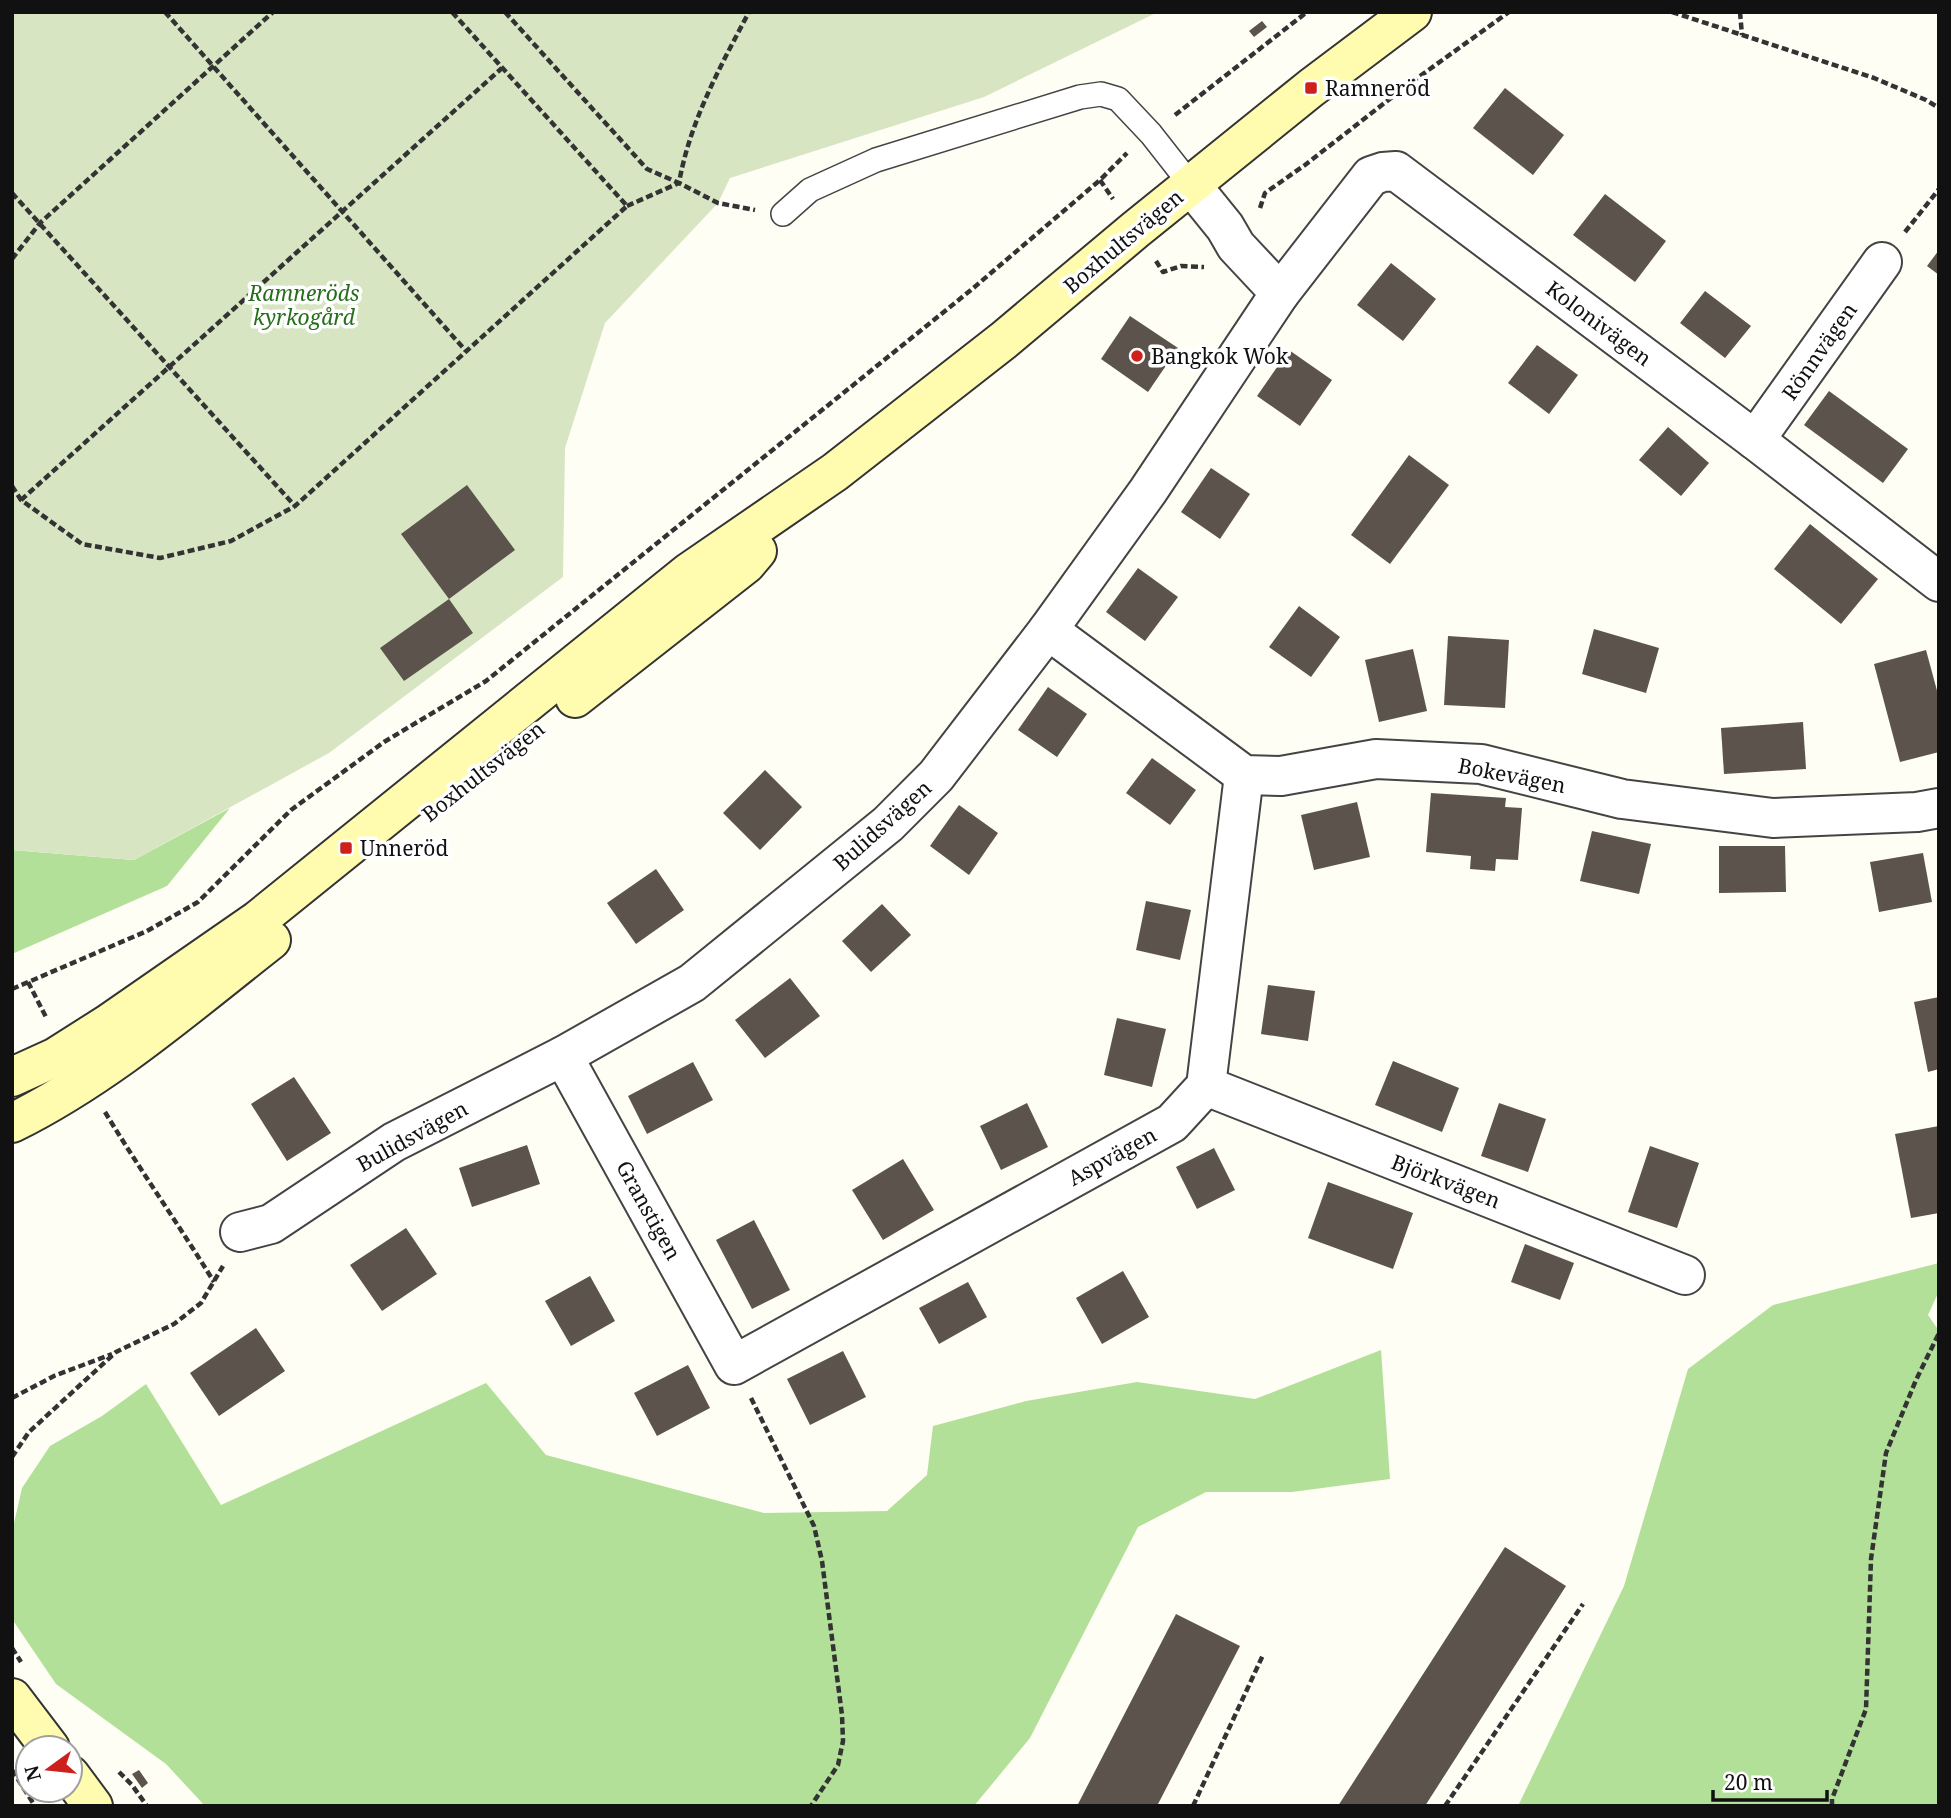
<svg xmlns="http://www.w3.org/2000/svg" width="1951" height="1818" viewBox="0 0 1951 1818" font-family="'Noto Serif',serif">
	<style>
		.forest { fill: #b3e098 }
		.cemetery { fill: #d7e5c2 }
		.building { fill: #5b534c }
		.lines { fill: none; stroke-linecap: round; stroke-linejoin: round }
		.lane-casing { stroke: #444; stroke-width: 26 }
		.street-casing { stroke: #444; stroke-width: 42 }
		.secondary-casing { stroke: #333; stroke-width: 42 }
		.path { stroke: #333; stroke-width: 4.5; stroke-dasharray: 7 3.5; stroke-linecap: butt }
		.lane { stroke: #fff; stroke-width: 23 }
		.street { stroke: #fff; stroke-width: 38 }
		.secondary { stroke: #fffcb0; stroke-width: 38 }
		.poi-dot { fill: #cd211c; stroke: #fff; stroke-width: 2.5 }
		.labels { text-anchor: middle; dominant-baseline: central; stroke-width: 7; stroke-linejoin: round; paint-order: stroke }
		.poi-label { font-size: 21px; fill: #111; stroke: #fff; text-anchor: start }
		.street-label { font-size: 21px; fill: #111; stroke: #fff }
		.park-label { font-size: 21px; font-style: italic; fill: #266f1a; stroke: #fff }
	</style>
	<rect width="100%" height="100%" fill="#fffef5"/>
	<g class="forest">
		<path d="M 230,808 L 167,886 L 12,954 L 12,850 L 134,860 Z"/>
		<path d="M 1939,1263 L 1939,1291 L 1928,1315 L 1939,1331 L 1939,1806 L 1518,1806 L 1624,1586 L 1688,1369 L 1773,1305 Z"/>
		<path d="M 1381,1350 L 1390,1479 L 1292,1492 L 1206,1492 L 1138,1527 L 1030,1738 L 974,1806 L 205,1806 L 166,1764 L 56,1684 L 12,1619 L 12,1532 L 22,1488 L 50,1446 L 102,1416 L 146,1384 L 221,1505 L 486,1383 L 546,1455 L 764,1513 L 887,1511 L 927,1475 L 933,1426 L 1026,1401 L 1137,1382 L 1255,1399 Z"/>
	</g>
	<path class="cemetery" d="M 12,12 L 1158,12 L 984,97 L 730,178 L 718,203 L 605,323 L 565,448 L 563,577 L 329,753 L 134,860 L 12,850 Z"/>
	<g class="building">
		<path d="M 1262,21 L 1267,27 L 1254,37 L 1249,31 Z"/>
		<path d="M 1505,88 L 1564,135 L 1533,175 L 1473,128 Z"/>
		<path d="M 1605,194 L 1666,241 L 1635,282 L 1573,235 Z"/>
		<path d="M 1939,250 L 1939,275 L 1927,266 Z"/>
		<path d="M 1391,263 L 1436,299 L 1403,341 L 1357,305 Z"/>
		<path d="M 1705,291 L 1751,326 L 1725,358 L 1680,323 Z"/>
		<path d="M 1130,316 L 1178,348 L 1148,392 L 1101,359 Z"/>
		<path d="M 1537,345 L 1578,375 L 1549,414 L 1508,383 Z"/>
		<path d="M 1289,350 L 1332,380 L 1300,426 L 1257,396 Z"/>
		<path d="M 1829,391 L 1908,449 L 1883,483 L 1804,425 Z"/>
		<path d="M 1668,427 L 1709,463 L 1681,496 L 1639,460 Z"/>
		<path d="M 1409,455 L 1449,485 L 1390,564 L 1351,535 Z"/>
		<path d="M 1211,468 L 1250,494 L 1220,539 L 1181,512 Z"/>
		<path d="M 467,485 L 515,550 L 449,599 L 473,633 L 404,681 L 380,648 L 449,599 L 401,534 Z"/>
		<path d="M 1810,524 L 1878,579 L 1841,624 L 1774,569 Z"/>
		<path d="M 1138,568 L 1178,597 L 1145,641 L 1106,612 Z"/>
		<path d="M 1299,606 L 1340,637 L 1311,677 L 1269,647 Z"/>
		<path d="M 1594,629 L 1659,648 L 1646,693 L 1582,674 Z"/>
		<path d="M 1448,636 L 1509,640 L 1505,708 L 1444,705 Z"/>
		<path d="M 1413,649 L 1427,711 L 1379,722 L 1365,660 Z"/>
		<path d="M 1926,650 L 1939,698 L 1939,752 L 1900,762 L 1874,664 Z"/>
		<path d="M 1048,687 L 1087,714 L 1057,757 L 1018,730 Z"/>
		<path d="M 1803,722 L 1806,769 L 1724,774 L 1721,728 Z"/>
		<path d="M 1152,758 L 1196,790 L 1170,825 L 1126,793 Z"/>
		<path d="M 765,770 L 802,807 L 760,850 L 723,813 Z"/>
		<path d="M 1431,793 L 1506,798 L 1505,807 L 1522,808 L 1518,860 L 1496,859 L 1495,871 L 1470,869 L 1471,856 L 1426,852 Z"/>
		<path d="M 1357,802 L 1370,857 L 1314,870 L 1301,815 Z"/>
		<path d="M 959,805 L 998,833 L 969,875 L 930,846 Z"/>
		<path d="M 1592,831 L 1651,844 L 1639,894 L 1580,881 Z"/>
		<path d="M 1719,846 L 1785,846 L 1786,892 L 1719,893 Z"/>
		<path d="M 1923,853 L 1932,902 L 1879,912 L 1870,862 Z"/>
		<path d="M 656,869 L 684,910 L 636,944 L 607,903 Z"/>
		<path d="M 1146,901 L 1191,910 L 1180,960 L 1136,950 Z"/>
		<path d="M 882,904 L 911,935 L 871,972 L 842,941 Z"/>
		<path d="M 790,978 L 820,1016 L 765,1058 L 735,1020 Z"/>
		<path d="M 1268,985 L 1315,991 L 1308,1041 L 1261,1034 Z"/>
		<path d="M 1939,997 L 1939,1069 L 1928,1072 L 1914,1002 Z"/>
		<path d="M 1117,1018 L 1166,1029 L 1152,1087 L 1104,1075 Z"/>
		<path d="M 1393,1061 L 1459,1088 L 1442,1132 L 1375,1105 Z"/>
		<path d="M 693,1062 L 713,1100 L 647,1134 L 628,1096 Z"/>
		<path d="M 294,1077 L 331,1133 L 287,1161 L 251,1104 Z"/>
		<path d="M 1027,1103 L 1048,1147 L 1001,1170 L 980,1126 Z"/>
		<path d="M 1499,1103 L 1546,1119 L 1528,1172 L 1481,1156 Z"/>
		<path d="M 1939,1126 L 1939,1213 L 1911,1218 L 1895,1134 Z"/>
		<path d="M 527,1145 L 540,1184 L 472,1207 L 459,1168 Z"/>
		<path d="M 1650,1146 L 1699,1163 L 1677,1228 L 1628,1212 Z"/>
		<path d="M 1214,1148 L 1235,1190 L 1197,1209 L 1176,1167 Z"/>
		<path d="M 903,1159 L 934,1210 L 883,1240 L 852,1190 Z"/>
		<path d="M 1328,1182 L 1413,1213 L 1393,1269 L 1308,1238 Z"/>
		<path d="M 754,1220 L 790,1290 L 752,1309 L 716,1240 Z"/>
		<path d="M 406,1228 L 437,1274 L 382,1311 L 350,1265 Z"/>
		<path d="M 1525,1244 L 1574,1263 L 1560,1300 L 1511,1282 Z"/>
		<path d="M 1123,1271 L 1149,1317 L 1102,1344 L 1076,1298 Z"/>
		<path d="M 590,1276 L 615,1321 L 571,1346 L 545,1301 Z"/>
		<path d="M 968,1282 L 987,1317 L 939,1344 L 919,1308 Z"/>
		<path d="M 256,1328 L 285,1371 L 219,1416 L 190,1373 Z"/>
		<path d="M 843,1351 L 866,1397 L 810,1425 L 787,1379 Z"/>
		<path d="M 688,1365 L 710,1408 L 657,1436 L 634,1393 Z"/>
		<path d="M 1505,1547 L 1566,1586 L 1425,1806 L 1338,1806 Z"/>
		<path d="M 1176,1614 L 1240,1646 L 1157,1806 L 1077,1806 Z"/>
		<path d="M 139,1770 L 148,1783 L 142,1788 L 132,1774 Z"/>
	</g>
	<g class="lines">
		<defs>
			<path id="lane" d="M 783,214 L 810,190 L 876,160 L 1080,97 L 1101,94 L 1118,99 L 1151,134 L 1191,185"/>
			<g id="street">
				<path d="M 1280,293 L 1371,176 L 1383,172 L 1396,171 L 1755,440 L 1939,582"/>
				<path d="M 1755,440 L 1882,262"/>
				<path d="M 1048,630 L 1244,775 L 1281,776 L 1376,759 L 1481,764 L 1622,799 L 1773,818 L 1917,812 L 1939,808"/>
				<path d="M 563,1056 L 734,1365 L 1172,1123 L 1206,1086 L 1244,775"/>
				<path d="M 1206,1086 L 1685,1275"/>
				<path d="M 240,1232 L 271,1224 L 394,1142 L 563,1056 L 692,983 L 888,824 L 936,776 L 1048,630 L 1148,491 L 1280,293 L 1236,246 L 1225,227 L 1191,185"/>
			</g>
			<g id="secondary">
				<path d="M 575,698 L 746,564 L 757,551"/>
				<path d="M 12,1077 L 56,1057 L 108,1024 L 258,920 L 688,573 L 835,472 L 1004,340 L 1135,230 L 1311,88 L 1412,12"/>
				<path d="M 12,1123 C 107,1076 188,1005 271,940"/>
				<path d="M 12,1698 L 50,1748"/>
				<path d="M 70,1775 L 93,1806"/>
			</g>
		</defs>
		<use href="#lane" class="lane-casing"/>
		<use href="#street" class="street-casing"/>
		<use href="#secondary" class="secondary-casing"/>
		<g class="path">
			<path d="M 165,12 L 466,351"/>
			<path d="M 505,12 L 647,169 L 679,183 C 690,121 720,67 749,12"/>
			<path d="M 1672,12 L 1874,78 L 1926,100 L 1939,108"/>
			<path d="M 1740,12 L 1742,35"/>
			<path d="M 1175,115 L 1307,12"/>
			<path d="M 1100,180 L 1113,199"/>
			<path d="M 12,193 L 295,506"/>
			<path d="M 627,206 L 679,183 L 718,203 L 755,210"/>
			<path d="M 1260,208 L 1265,193 L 1305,165 L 1405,87 L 1509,12"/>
			<path d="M 1905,232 L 1939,189"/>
			<path d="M 12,259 L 40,223 L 273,12"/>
			<path d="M 1156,261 L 1163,272 L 1181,266 L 1204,267"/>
			<path d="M 12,486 L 21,500 L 82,544 L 160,558 L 231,541 L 295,506 L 627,206 L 452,12"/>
			<path d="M 21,500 L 502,68"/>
			<path d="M 28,982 L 47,1019"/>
			<path d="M 12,989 L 147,931 L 198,902 L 291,810 L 384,742 L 486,681 L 971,290 L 1100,180 L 1127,153"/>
			<path d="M 105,1112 C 140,1170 179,1225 214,1282"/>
			<path d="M 12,1398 L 54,1376 L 112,1354"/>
			<path d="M 751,1398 L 814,1526 L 822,1561 L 842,1715 L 843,1741 L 838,1765 L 811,1806"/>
			<path d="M 12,1457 L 29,1432 L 116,1352 L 174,1324 L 201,1303 L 223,1266"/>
			<path d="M 12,1648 L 21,1662"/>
			<path d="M 12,1770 L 35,1806"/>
			<path d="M 119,1772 L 132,1785 L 147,1806"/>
			<path d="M 1193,1806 L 1263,1655"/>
			<path d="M 1445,1806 L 1583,1604"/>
			<path d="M 1832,1806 L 1832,1799 L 1866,1709 L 1871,1559 L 1886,1453 L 1916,1380 L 1939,1333"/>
		</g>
		<use href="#lane" class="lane"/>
		<use href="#street" class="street"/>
		<use href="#secondary" class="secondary"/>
	</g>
	<g class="poi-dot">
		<rect x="1304" y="81" width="14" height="14" rx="3.5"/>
		<circle cx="1137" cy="356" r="7"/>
		<rect x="339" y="841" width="14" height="14" rx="3.5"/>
	</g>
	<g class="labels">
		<g class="poi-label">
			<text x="1325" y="88">Ramneröd</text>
			<text x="1151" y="356">Bangkok Wok</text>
			<text x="360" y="848">Unneröd</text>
		</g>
		<g class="street-label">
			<text transform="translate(1123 241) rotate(-40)">Boxhultsvägen</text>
			<text transform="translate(1599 323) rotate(37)">Kolonivägen</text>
			<text transform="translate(1819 351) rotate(-55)">Rönnvägen</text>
			<text transform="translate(483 771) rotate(-38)">Boxhultsvägen</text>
			<text transform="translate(1512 775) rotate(11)">Bokevägen</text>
			<text transform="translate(882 825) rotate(-42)">Bulidsvägen</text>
			<text transform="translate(412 1136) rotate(-29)">Bulidsvägen</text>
			<text transform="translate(1112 1156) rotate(-29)">Aspvägen</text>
			<text transform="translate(1446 1181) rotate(21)">Björkvägen</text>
			<text transform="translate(649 1210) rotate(61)">Granstigen</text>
		</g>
		<g class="park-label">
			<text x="304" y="293">Ramneröds<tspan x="304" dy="24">kyrkogård</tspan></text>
		</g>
	</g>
	<rect width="1951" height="1818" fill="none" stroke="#111111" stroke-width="28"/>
	<g transform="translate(49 1769) rotate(255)"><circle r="33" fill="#ffffff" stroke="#a0a0a0" stroke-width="2"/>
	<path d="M0-5L12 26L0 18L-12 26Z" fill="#cd211c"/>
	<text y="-10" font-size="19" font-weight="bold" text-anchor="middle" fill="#111111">N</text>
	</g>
	<path d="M1713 1790v10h114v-10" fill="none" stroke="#111111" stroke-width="3.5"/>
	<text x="1724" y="1790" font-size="21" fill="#111111" stroke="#ffffff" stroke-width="5" paint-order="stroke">20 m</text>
</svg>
